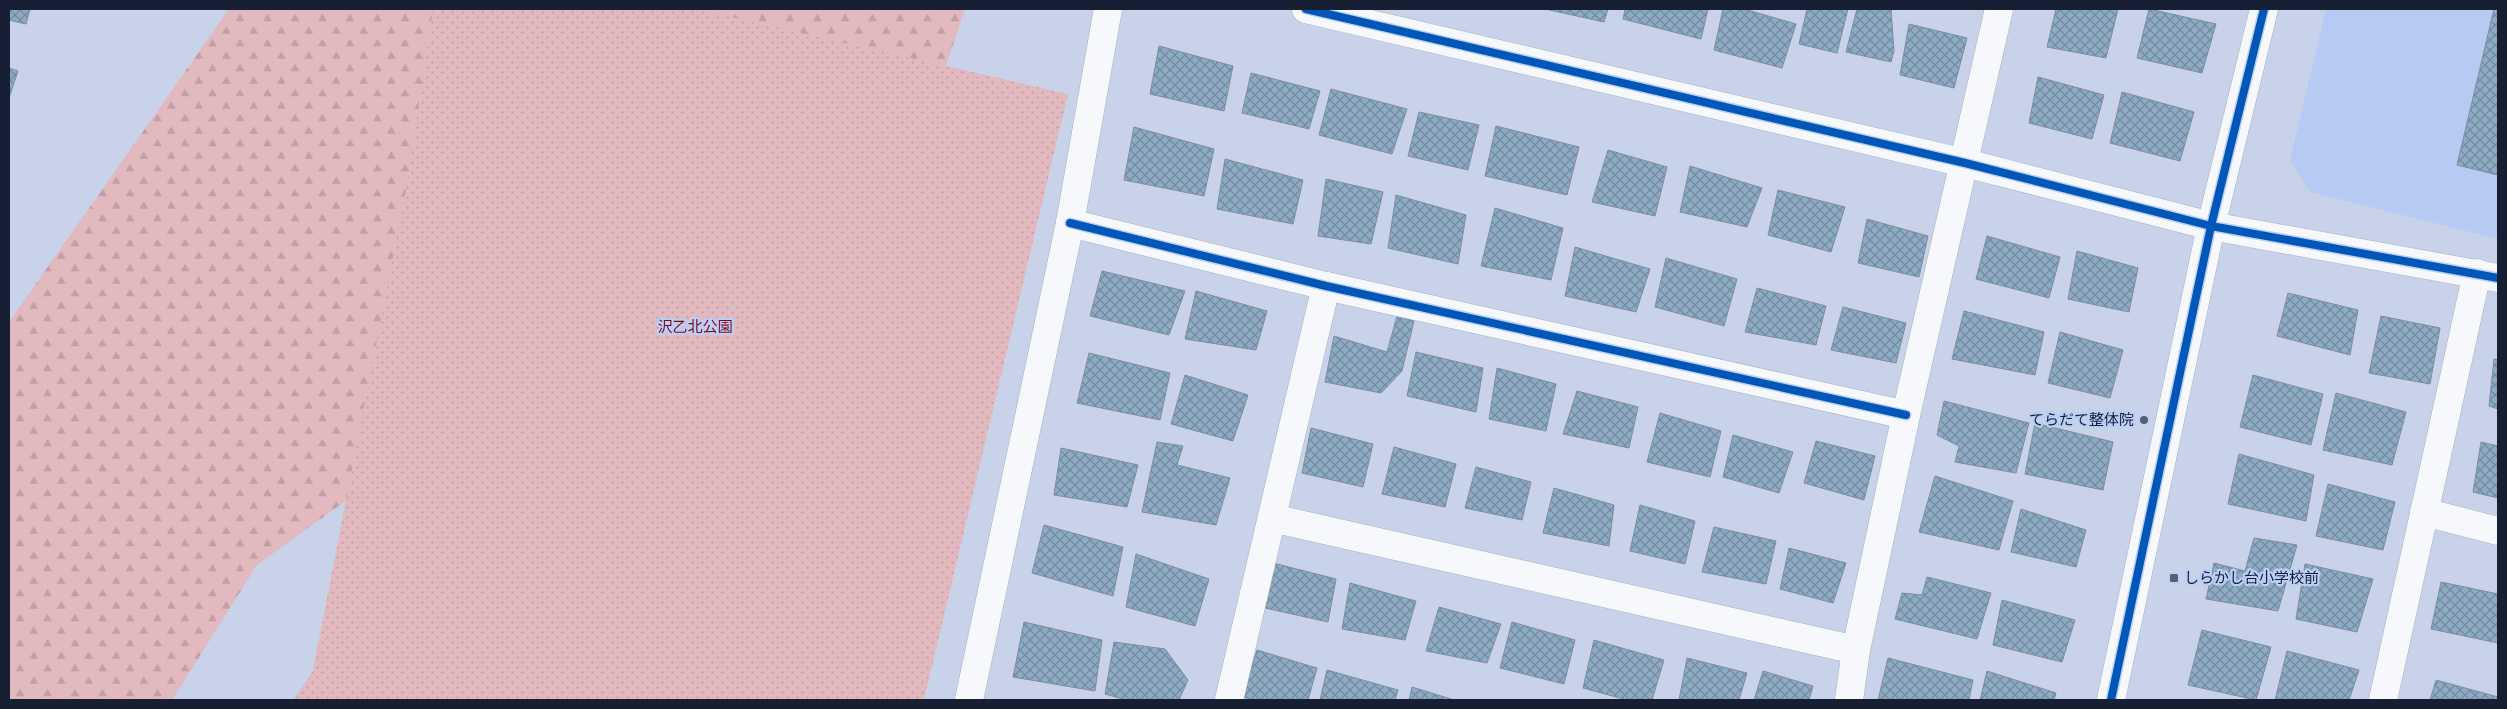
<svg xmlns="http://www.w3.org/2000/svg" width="2507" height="709" viewBox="0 0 2507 709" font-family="Raleway,'Noto Sans JP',sans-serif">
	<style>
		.built { fill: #b6caf3 }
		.forest { fill: url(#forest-firs) }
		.park { fill: url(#park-dots) }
		.building { fill: url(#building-cross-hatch); stroke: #7e8c9c }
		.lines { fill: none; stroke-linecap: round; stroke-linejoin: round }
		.minor-casing { stroke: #a6afc2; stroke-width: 29 }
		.tertiary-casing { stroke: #a6afc2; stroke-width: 29 }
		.minor { stroke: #f7f8fc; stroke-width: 28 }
		.tertiary { stroke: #f7f8fc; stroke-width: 28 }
		.cycleway-casing { stroke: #bacef7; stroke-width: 11 }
		.cycleway { stroke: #0057b8; stroke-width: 8 }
		.poi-dot { fill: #555f72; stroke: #bacef7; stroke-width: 2 }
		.labels { text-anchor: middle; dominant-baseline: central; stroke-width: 4.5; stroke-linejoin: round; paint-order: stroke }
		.park-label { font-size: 15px; fill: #7f0816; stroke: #bacef7 }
		.poi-label { font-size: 15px; fill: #172032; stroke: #bacef7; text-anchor: end }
	</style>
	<defs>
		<pattern id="forest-firs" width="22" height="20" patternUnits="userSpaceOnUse" patternTransform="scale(1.25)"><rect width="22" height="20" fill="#e2b9bf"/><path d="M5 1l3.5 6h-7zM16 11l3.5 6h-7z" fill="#c19fa5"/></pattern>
		<pattern id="park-dots" width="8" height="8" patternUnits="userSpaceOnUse" patternTransform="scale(1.25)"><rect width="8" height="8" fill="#e2b9bf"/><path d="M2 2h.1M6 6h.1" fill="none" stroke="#c19fa5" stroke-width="1.8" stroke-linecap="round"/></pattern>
		<pattern id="building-cross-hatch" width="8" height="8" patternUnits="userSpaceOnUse" patternTransform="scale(1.25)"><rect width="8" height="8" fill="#8eabc4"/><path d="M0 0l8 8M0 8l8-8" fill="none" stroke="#738ba0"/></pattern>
	</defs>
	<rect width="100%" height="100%" fill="#c8d3e9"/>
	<path class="built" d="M 2326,9 L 2498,9 L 2498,239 L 2310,192 L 2290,160 Z"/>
	<path class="forest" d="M 229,9 L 965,9 L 931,110 L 474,408 L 257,565 L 172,700 L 9,700 L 9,322 Z"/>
	<path class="park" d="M 433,9 L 696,9 L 1068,94 L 924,700 L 293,700 L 313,671 L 407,184 Z"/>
	<g class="building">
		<path d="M 9,9 L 30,9 L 26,24 L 9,20 Z"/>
		<path d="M 1545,9 L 1608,9 L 1604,22 Z"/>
		<path d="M 1625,9 L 1708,9 L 1701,39 L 1623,19 Z"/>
		<path d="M 1723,9 L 1744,9 L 1796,24 L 1782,68 L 1714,50 Z"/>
		<path d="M 1807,9 L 1848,9 L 1837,53 L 1799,44 Z"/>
		<path d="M 1857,9 L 1891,9 L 1894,51 L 1891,62 L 1846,52 Z"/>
		<path d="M 2056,9 L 2118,9 L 2106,58 L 2047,47 Z"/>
		<path d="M 2149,9 L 2216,24 L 2202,73 L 2137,58 Z"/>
		<path d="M 2494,9 L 2498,9 L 2498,175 L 2457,165 Z"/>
		<path d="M 1909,24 L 1967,38 L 1954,88 L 1900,75 Z"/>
		<path d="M 1159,46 L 1233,66 L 1224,111 L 1150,94 Z"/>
		<path d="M 9,68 L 18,71 L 9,98 Z"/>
		<path d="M 1251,73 L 1320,91 L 1309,129 L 1242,113 Z"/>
		<path d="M 2038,77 L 2104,95 L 2092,139 L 2029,123 Z"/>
		<path d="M 1331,89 L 1407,109 L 1392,154 L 1319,135 Z"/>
		<path d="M 2122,92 L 2194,112 L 2180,161 L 2110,143 Z"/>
		<path d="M 1419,112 L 1479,125 L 1468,170 L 1408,156 Z"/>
		<path d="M 1496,126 L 1579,147 L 1567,195 L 1485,176 Z"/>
		<path d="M 1134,127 L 1214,149 L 1204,196 L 1124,180 Z"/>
		<path d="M 1608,150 L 1667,167 L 1655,216 L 1592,202 Z"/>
		<path d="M 1225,159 L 1303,180 L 1293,224 L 1217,209 Z"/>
		<path d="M 1690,166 L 1762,188 L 1747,227 L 1680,212 Z"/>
		<path d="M 1326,179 L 1383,192 L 1371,244 L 1318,236 Z"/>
		<path d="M 1778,190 L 1845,207 L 1831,252 L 1768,235 Z"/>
		<path d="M 1396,195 L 1466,215 L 1458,264 L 1388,248 Z"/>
		<path d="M 1495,208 L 1563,228 L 1551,280 L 1481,266 Z"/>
		<path d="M 1867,219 L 1928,236 L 1919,277 L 1858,263 Z"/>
		<path d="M 1987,236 L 2060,257 L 2049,298 L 1976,279 Z"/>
		<path d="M 1575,247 L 1650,269 L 1636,312 L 1565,296 Z"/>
		<path d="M 2077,251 L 2138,268 L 2129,312 L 2068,299 Z"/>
		<path d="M 1666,258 L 1737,279 L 1724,326 L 1655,307 Z"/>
		<path d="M 1102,271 L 1185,291 L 1169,335 L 1090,316 Z"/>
		<path d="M 1757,288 L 1826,306 L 1816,345 L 1745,332 Z"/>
		<path d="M 1196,291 L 1267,311 L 1256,350 L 1185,339 Z"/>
		<path d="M 2288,293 L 2358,310 L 2350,355 L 2277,336 Z"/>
		<path d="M 1843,307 L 1906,323 L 1896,363 L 1831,350 Z"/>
		<path d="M 1964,311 L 2044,332 L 2035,375 L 1952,359 Z"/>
		<path d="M 1397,316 L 1414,321 L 1402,371 L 1381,393 L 1325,382 L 1334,336 L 1387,352 Z"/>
		<path d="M 2381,316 L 2440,328 L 2430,384 L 2369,373 Z"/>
		<path d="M 2060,332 L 2123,350 L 2110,398 L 2048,383 Z"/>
		<path d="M 1416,352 L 1483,368 L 1476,412 L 1407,396 Z"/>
		<path d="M 1089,353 L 1170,373 L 1160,420 L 1077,403 Z"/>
		<path d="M 2494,359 L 2498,360 L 2498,409 L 2489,406 Z"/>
		<path d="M 1497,368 L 1556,384 L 1546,431 L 1489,419 Z"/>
		<path d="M 1185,375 L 1248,395 L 1233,441 L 1171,424 Z"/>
		<path d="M 2253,375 L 2323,394 L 2311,445 L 2240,427 Z"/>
		<path d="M 1577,391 L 1638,407 L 1629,448 L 1563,434 Z"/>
		<path d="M 2336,393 L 2406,412 L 2392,465 L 2323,450 Z"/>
		<path d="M 1944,401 L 2029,423 L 2016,473 L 1955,462 L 1959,446 L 1937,435 Z"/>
		<path d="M 1660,413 L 1721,431 L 1710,477 L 1647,462 Z"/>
		<path d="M 2035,423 L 2113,442 L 2103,490 L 2025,474 Z"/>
		<path d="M 1311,428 L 1373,444 L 1363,487 L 1302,473 Z"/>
		<path d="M 1733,435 L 1793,452 L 1779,493 L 1723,477 Z"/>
		<path d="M 1816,441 L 1875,456 L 1864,500 L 1804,483 Z"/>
		<path d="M 1157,442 L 1183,446 L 1177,465 L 1230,478 L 1216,525 L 1142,512 Z"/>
		<path d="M 2481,442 L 2498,446 L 2498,498 L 2473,492 Z"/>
		<path d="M 1394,447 L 1456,464 L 1445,507 L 1382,494 Z"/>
		<path d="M 1061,448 L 1138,465 L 1127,507 L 1054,495 Z"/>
		<path d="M 2239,454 L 2314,475 L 2306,521 L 2228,504 Z"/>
		<path d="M 1476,467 L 1531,482 L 1522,520 L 1465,508 Z"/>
		<path d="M 1935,476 L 2013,501 L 1999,550 L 1919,532 Z"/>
		<path d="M 2328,484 L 2395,502 L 2383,550 L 2316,536 Z"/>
		<path d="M 1554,488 L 1614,505 L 1609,546 L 1543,533 Z"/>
		<path d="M 1640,505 L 1695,521 L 1685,564 L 1630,551 Z"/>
		<path d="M 2021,509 L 2086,530 L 2076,567 L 2011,552 Z"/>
		<path d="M 1044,525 L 1123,547 L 1113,596 L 1032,573 Z"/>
		<path d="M 1714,527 L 1776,541 L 1766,584 L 1702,572 Z"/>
		<path d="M 2254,538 L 2297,545 L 2278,611 L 2206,599 L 2214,563 L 2245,571 Z"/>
		<path d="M 1789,548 L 1846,563 L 1833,603 L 1780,589 Z"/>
		<path d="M 1136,554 L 1209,579 L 1195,626 L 1126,607 Z"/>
		<path d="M 1273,563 L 1336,579 L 1328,622 L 1265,608 Z"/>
		<path d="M 2305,564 L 2373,579 L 2357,632 L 2296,619 Z"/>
		<path d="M 1927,577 L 1991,593 L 1977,639 L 1895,619 L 1902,593 L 1922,595 Z"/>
		<path d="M 2441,582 L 2498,594 L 2498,643 L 2431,629 Z"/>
		<path d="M 1350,583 L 1416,601 L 1405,640 L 1342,629 Z"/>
		<path d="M 2002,600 L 2075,620 L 2062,662 L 1993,645 Z"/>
		<path d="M 1439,607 L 1501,624 L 1487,663 L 1426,651 Z"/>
		<path d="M 1024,622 L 1102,640 L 1095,691 L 1013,677 Z"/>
		<path d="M 1512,622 L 1575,640 L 1564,684 L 1500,668 Z"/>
		<path d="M 2202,630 L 2271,647 L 2256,700 L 2188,685 Z"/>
		<path d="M 1594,640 L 1664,660 L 1652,700 L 1627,700 L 1583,688 Z"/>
		<path d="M 1114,642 L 1165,649 L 1188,680 L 1179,700 L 1126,700 L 1105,694 Z"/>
		<path d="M 1257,650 L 1317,668 L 1308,700 L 1256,700 L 1242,697 Z"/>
		<path d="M 2287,651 L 2359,670 L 2349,700 L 2275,700 Z"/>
		<path d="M 1687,658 L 1747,673 L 1739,700 L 1679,700 Z"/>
		<path d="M 1888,658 L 1973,680 L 1969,700 L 1878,700 Z"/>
		<path d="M 1327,670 L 1398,690 L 1395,700 L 1320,700 Z"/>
		<path d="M 1763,671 L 1813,686 L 1809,700 L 1754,700 Z"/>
		<path d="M 1987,671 L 2056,693 L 2054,700 L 1980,700 Z"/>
		<path d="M 2436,680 L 2498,697 L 2498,700 L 2430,700 Z"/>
		<path d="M 1412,687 L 1454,700 L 1409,700 Z"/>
	</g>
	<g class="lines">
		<defs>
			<g id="minor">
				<path d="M 1306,9 L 1965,163 L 2211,226 L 2498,278"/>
				<path d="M 1070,223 L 1326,286 L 1906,415"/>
				<path d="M 2424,512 L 2498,531"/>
				<path d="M 1272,518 L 1856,650"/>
				<path d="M 969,700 L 1070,223 L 1108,9"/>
				<path d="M 1229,700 L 1326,286"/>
				<path d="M 1849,700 L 1856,650 L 1906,415 L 1999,9"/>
				<path d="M 2383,700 L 2477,273"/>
			</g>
			<path id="tertiary" d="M 2111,700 L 2211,226 L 2264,9"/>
		</defs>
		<use href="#minor" class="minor-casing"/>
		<use href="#tertiary" class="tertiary-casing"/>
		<use href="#minor" class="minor"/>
		<use href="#tertiary" class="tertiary"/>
		<defs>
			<g id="cycleway">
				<path d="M 1306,9 L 1965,163 L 2211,226 L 2498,278"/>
				<path d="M 1070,223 L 1326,286 L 1906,415"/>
				<path d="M 2111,700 L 2211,226 L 2264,9"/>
			</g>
		</defs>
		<use href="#cycleway" class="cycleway-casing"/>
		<use href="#cycleway" class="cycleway"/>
	</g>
	<g class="poi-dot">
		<circle cx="2144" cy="420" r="5"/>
		<rect x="2169" y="573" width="10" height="10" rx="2.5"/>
	</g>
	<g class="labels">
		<g class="park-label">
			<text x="695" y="327">沢乙北公園</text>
		</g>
		<g class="poi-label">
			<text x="2134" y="420">てらだて整体院</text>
			<text x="2184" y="578" text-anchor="start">しらかし台小学校前</text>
		</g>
	</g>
	<rect width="2507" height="709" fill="none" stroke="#172032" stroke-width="20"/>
</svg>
